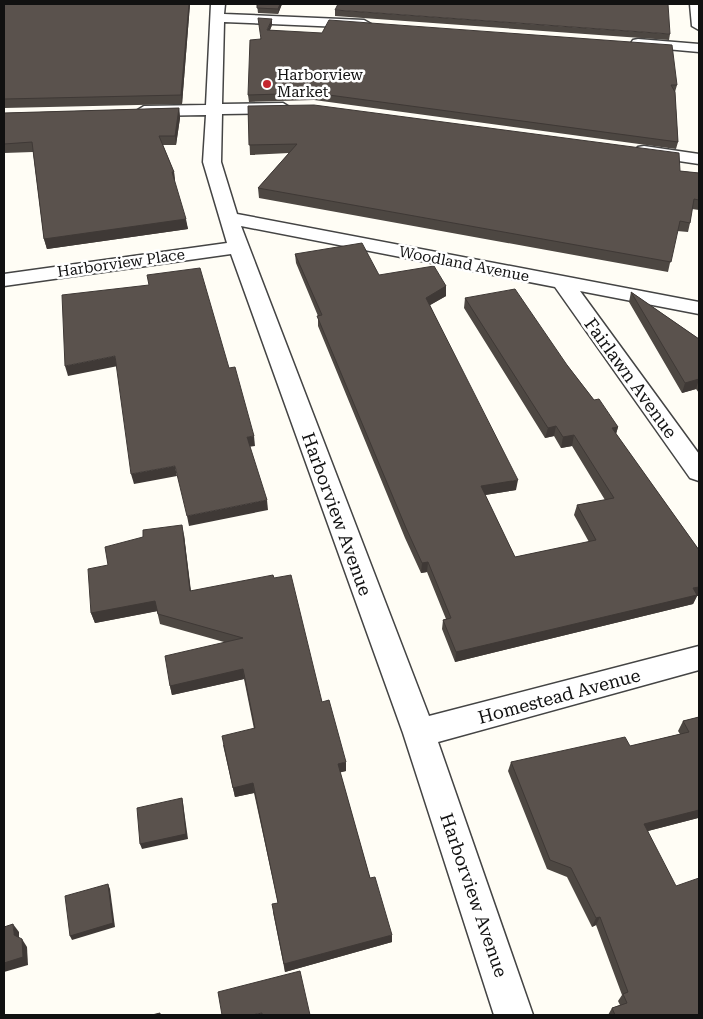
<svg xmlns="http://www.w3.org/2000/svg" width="703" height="1019" viewBox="0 0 703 1019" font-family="'Roboto Serif',serif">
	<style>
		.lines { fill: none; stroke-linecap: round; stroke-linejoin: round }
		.street-casing { stroke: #444; stroke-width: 3 }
		.street { fill: #fff; fill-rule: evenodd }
		.wall { fill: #4d4742 }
		.shaded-wall { fill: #3f3936 }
		.building { fill: #5a524d; stroke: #3f3936 }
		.poi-dot { fill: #c4262e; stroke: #fff; stroke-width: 2 }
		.labels { text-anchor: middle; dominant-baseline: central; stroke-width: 5; stroke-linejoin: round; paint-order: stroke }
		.far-poi-label { font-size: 15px; fill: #111; stroke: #fff; text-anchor: start }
		.far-street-label { font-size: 15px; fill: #111; stroke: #fff }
		.street-label { font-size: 18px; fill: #111; stroke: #fff }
	</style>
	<rect width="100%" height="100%" fill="#fffdf5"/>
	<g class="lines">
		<defs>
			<g id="street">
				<path d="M 211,4 L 225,4 L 224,14 L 364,20 L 371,24 L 364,28 L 224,22 L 222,104 L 283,103 L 291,108 L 283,113 L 222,114 L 221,162 L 237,214 L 699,302 L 699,314 L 580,291 L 699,454 L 699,481 L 690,478 L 555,287 L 241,226 L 429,716 L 699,646 L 699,670 L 438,742 L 533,1015 L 494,1015 L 403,733 L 231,254 L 4,286 L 4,274 L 227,243 L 203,162 L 206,115 L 144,116 L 136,111 L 144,106 L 206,105 Z"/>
				<path d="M 690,4 L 699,4 L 699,30 L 692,26 Z"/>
				<path d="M 638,39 L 699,44 L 699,52 L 633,46 L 631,43 L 633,40 Z"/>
				<path d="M 644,146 L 699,154 L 699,164 L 638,155 L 635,151 L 638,147 Z"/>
			</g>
		</defs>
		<use href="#street" class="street-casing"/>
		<use href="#street" class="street"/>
	</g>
	<g class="wall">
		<path d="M 4,4 L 190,4 L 182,104 L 4,108 Z"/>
		<path d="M 257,4 L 282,4 L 278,14 L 258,13 Z"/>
		<path d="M 335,10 L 670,34 L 669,40 L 335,16 Z"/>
		<path d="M 272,25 L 270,30 L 677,85 L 675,92 L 678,142 L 676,149 L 314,100 L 249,102 L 248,95 L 260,39 Z"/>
		<path d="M 248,106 L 680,171 L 699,173 L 699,210 L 692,209 L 690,223 L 688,232 L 677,231 L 668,272 L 259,198 L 258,188 L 289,153 L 250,155 Z"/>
		<path d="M 179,108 L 180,118 L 176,145 L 163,145 L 174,172 L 175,181 L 174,181 L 188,229 L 47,249 L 44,239 L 33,152 L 4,153 L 4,113 Z"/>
		<path d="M 295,254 L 379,275 L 446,286 L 446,296 L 430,305 L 516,490 L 485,495 L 515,557 L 589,542 L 574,515 L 577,505 L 605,500 L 572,446 L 561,448 L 554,436 L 545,438 L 464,308 L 465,298 L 567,365 L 594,400 L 618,427 L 616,434 L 699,550 L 699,596 L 697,596 L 693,604 L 455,662 L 442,629 L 443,620 L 446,619 L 427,572 L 421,573 L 405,538 L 318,326 L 318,316 L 296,263 Z"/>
		<path d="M 631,292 L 699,339 L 699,393 L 696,389 L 682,393 L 629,302 Z"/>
		<path d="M 184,535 L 191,591 L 274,578 L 322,702 L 346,771 L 340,772 L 370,878 L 392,942 L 285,972 L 273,912 L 278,903 L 254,793 L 235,797 L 223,745 L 254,729 L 244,679 L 172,695 L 170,686 L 224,642 L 160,624 L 157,611 L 95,623 L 91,613 Z"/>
		<path d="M 699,717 L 699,820 L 698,818 L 648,831 L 699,1015 L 608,1015 L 612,1008 L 620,1005 L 618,1001 L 622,995 L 596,925 L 592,927 L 567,877 L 547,869 L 508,771 L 511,762 L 630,746 L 680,734 L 678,731 L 683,721 Z"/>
	</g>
	<g class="shaded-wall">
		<path d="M 189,4 L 190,4 L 182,104 L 181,95 Z"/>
		<path d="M 280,4 L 282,4 L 278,14 L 278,9 Z"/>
		<path d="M 272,19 L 272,25 L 267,37 L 267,30 Z"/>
		<path d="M 179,108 L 180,118 L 176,145 L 175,136 Z"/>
		<path d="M 172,172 L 174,172 L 175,181 L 173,182 Z"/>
		<path d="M 186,219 L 188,229 L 47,249 L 44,239 Z"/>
		<path d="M 446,286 L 446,296 L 425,308 L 426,298 Z"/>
		<path d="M 115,356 L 118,366 L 68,376 L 65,366 Z"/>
		<path d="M 699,379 L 696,389 L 682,393 L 685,383 Z"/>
		<path d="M 556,426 L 554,436 L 545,438 L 548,428 Z"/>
		<path d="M 618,427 L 615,437 L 612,428 Z"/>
		<path d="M 574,435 L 572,446 L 561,448 L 563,437 Z"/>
		<path d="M 254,436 L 255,446 L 248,447 L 247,437 Z"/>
		<path d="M 175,466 L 177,476 L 134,484 L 131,474 Z"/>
		<path d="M 518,480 L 516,490 L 479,496 L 481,486 Z"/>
		<path d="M 267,500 L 268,510 L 189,526 L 187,516 Z"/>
		<path d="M 182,525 L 184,535 L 192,602 L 190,591 Z"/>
		<path d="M 428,562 L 427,572 L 421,573 L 422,563 Z"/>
		<path d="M 699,587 L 699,596 L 697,596 L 693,604 L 455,662 L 456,652 Z"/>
		<path d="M 155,601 L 158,611 L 95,623 L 91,613 Z"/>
		<path d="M 243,669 L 244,679 L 172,695 L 170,686 Z"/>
		<path d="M 346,762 L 346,771 L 338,773 L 338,764 Z"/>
		<path d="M 253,783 L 254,793 L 235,797 L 233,788 Z"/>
		<path d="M 182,798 L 183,803 L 188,839 L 142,849 L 140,844 Z"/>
		<path d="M 699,810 L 699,816 L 698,818 L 640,833 L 644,824 Z"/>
		<path d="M 108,884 L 110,889 L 115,927 L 72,940 L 70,936 Z"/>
		<path d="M 600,917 L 596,925 L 592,927 L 596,918 Z"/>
		<path d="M 13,924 L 19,932 L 19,943 L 14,935 Z"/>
		<path d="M 392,935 L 392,942 L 285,972 L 284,964 Z"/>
		<path d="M 22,939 L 27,947 L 28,965 L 4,972 L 4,963 Z"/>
		<path d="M 262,1013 L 263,1015 L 252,1015 Z"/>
	</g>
	<g class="building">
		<path d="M 4,4 L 189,4 L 181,95 L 4,99 Z"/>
		<path d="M 257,4 L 280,4 L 278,9 L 257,8 Z"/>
		<path d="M 338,4 L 668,4 L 670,34 L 335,10 Z"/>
		<path d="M 258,18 L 272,19 L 267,30 L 322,33 L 329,20 L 672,45 L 677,85 L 671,85 L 675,92 L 678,142 L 314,93 L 248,95 L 250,40 L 261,39 Z"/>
		<path d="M 314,105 L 679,153 L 680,171 L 699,173 L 699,200 L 694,199 L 690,223 L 680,221 L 671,262 L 258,188 L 297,144 L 249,145 L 248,106 Z"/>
		<path d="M 179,108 L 175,136 L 159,136 L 174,172 L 172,172 L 186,219 L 44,239 L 32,142 L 4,144 L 4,113 Z"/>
		<path d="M 362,243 L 379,275 L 434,266 L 446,286 L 426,298 L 518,480 L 481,486 L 515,557 L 596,540 L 577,505 L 614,498 L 574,435 L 563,437 L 556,426 L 548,428 L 465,298 L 515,289 L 567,365 L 594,400 L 599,399 L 618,427 L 612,428 L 699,550 L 699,587 L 693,588 L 697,595 L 456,652 L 443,620 L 451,618 L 428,562 L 422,563 L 406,528 L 317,316 L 322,315 L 295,254 Z"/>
		<path d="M 200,268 L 229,368 L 235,367 L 254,436 L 247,437 L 267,500 L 187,516 L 175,466 L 131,474 L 115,356 L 65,366 L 62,295 L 149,285 L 147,275 Z"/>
		<path d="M 631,292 L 699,339 L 699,379 L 685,383 Z"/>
		<path d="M 182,525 L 190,591 L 273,575 L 274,578 L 291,575 L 322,702 L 329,700 L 346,762 L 338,764 L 370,878 L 375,877 L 392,935 L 284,964 L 272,904 L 278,903 L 253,783 L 233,788 L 222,736 L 255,728 L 243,669 L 170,686 L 165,656 L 243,638 L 158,614 L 155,601 L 91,613 L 88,569 L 108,565 L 105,547 L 143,537 L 143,530 Z"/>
		<path d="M 699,717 L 699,810 L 644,824 L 676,886 L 699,878 L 699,1015 L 615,1015 L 612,1008 L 627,1003 L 623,994 L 628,992 L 600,917 L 596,918 L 571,868 L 550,860 L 511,762 L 625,737 L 630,746 L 689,732 L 683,721 Z"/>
		<path d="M 182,798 L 186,834 L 140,844 L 137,808 Z"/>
		<path d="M 108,884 L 113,923 L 70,936 L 65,896 Z"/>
		<path d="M 13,924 L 14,935 L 22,939 L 23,957 L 4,963 L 4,927 Z"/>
		<path d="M 300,971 L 310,1015 L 263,1015 L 262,1013 L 252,1015 L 222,1015 L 218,992 Z"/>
		<path d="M 160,1013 L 160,1015 L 152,1015 Z"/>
	</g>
	<circle class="poi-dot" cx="267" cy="84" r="5"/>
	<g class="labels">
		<g class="far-poi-label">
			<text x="277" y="75">Harborview<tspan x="277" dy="17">Market</tspan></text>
		</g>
		<g class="far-street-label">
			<text transform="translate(121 263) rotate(-8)">Harborview Place</text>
			<text transform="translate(464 264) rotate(11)">Woodland Avenue</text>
		</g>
		<g class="street-label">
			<text transform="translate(631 378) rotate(54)">Fairlawn Avenue</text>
			<text transform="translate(337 514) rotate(70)">Harborview Avenue</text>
			<text transform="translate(559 696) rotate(-15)">Homestead Avenue</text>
			<text transform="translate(474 895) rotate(71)">Harborview Avenue</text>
		</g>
	</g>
	<rect width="703" height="1019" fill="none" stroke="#111111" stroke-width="10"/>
</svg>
